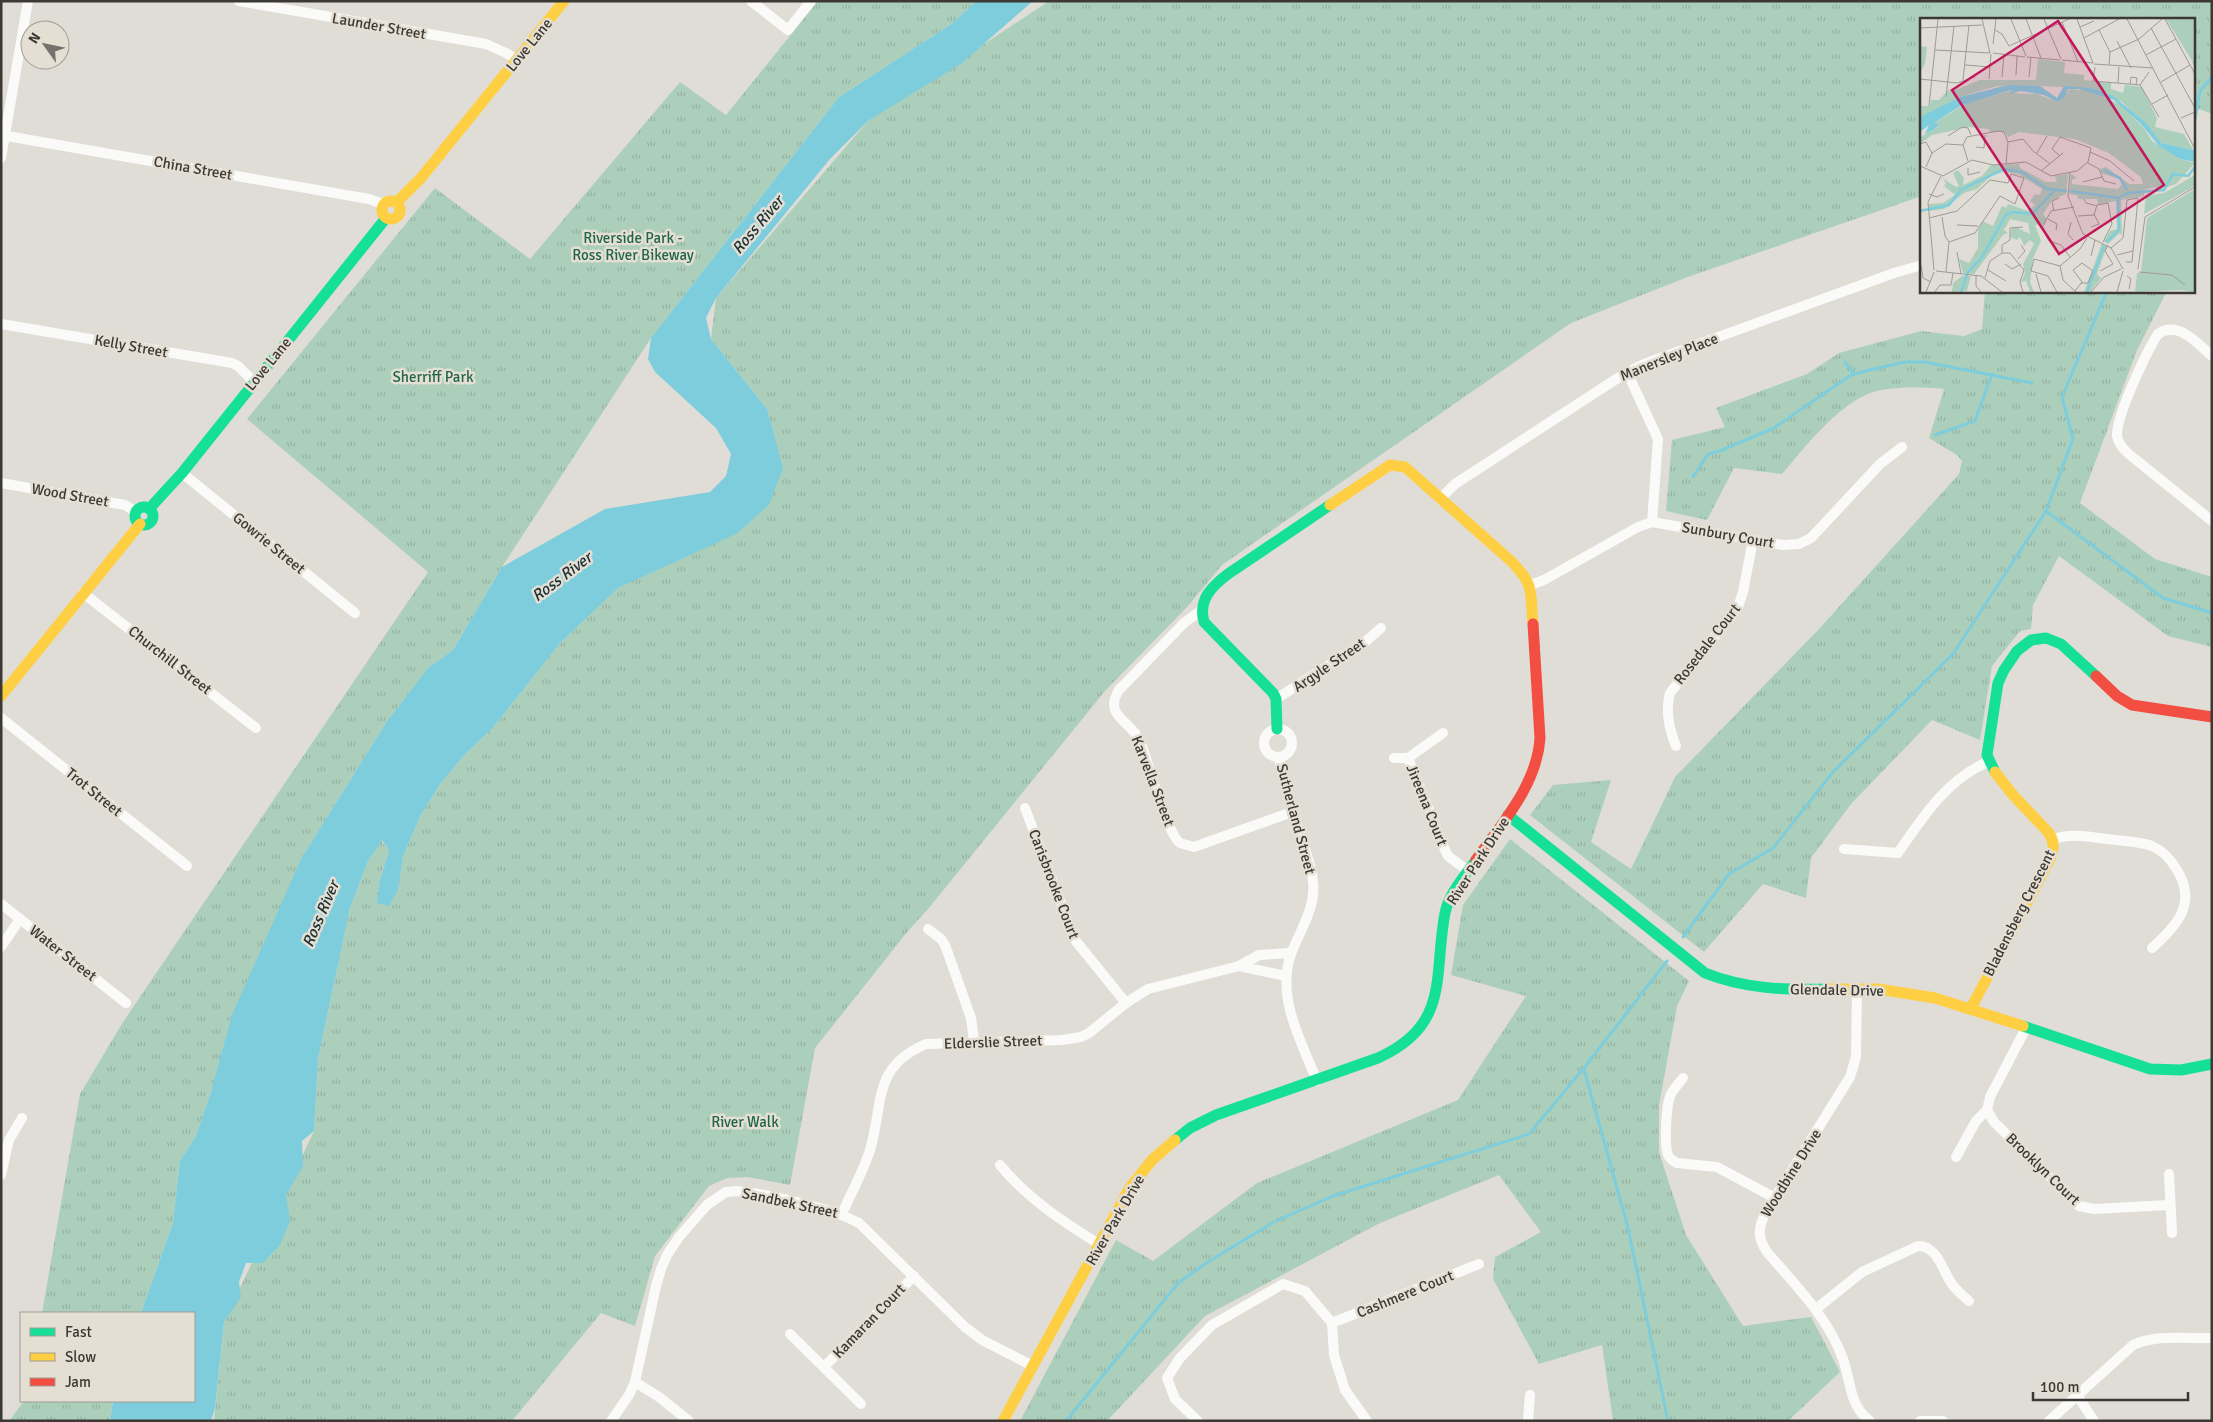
<svg xmlns="http://www.w3.org/2000/svg" width="2213" height="1422" viewBox="0 0 2213 1422" font-family="Signika,sans-serif">
	<style>
		.grass { fill: url(#grass-tufts) }
		.water { fill: #7ecddd }
		.lines { fill: none; stroke-linecap: round; stroke-linejoin: round }
		.stream { stroke: #7ecddd; stroke-width: 3 }
		.street { stroke: #fafaf9; stroke-width: 10 }
		.fast { stroke: #16e098; stroke-width: 11 }
		.slow { stroke: #ffcf43; stroke-width: 11 }
		.jam { stroke: #f24e42; stroke-width: 11 }
		.labels { text-anchor: middle; dominant-baseline: central; stroke-width: 5; stroke-linejoin: round; paint-order: stroke }
		.street-label { font-size: 15px; fill: #3c3935; stroke: #e4ded3 }
		.park-label { font-size: 15px; fill: #1e654a; stroke: #e4ded3 }
		.water-label { font-size: 16px; font-style: italic; fill: #1b3035; stroke: #e4ded3 }
		.inset-river { fill: none; stroke: #7ecddd; stroke-width: 2.5 }
		.inset-road { fill: none; stroke: #9e9b96; stroke-width: 1 }
		.view { fill: #c2185b; fill-opacity: 0.15; stroke: #c2185b; stroke-width: 2.5 }
		.inset-edge { fill: none; stroke: #3c3935; stroke-width: 2.5 }
	</style>
	<defs>
		<pattern id="grass-tufts" width="24" height="20" patternUnits="userSpaceOnUse" patternTransform="scale(1.25)"><rect width="24" height="20" fill="#accfbc"/><path d="M3 7l-1-3M5 7V3M7 7l1-3M15 17l-1-3M17 17v-4M19 17l1-3" fill="none" stroke="#95b2a2"/></pattern>
	</defs>
	<rect width="100%" height="100%" fill="#e0ddd7"/>
	<g class="grass">
		<path d="M 818,1 L 977,1 L 950,25 L 839,97 L 651,338 L 502,567 L 453,650 L 428,668 L 387,721 L 302,857 L 211,1092 L 196,1136 L 180,1161 L 173,1223 L 141,1313 L 42,1313 L 80,1094 L 123,1022 L 428,572 L 247,419 L 435,188 L 530,259 L 680,82 L 726,115 Z"/>
		<path d="M 1049,1 L 2212,1 L 2212,114 L 2194,107 L 2194,19 L 1922,19 L 1922,196 L 1685,278 L 1571,323 L 1222,565 L 1188,606 L 1105,691 L 928,909 L 908,931 L 815,1048 L 790,1185 L 748,1177 L 727,1178 L 709,1186 L 655,1256 L 635,1326 L 601,1313 L 512,1421 L 214,1421 L 224,1322 L 314,1131 L 318,1059 L 350,908 L 368,861 L 381,840 L 389,850 L 380,880 L 398,890 L 403,857 L 420,816 L 441,783 L 466,753 L 492,729 L 561,642 L 617,588 L 769,504 L 767,409 L 711,339 L 716,298 L 868,121 Z"/>
		<path d="M 1985,291 L 2167,291 L 2137,350 L 2080,503 L 2155,559 L 2212,577 L 2212,647 L 2168,636 L 2059,556 L 2033,605 L 2031,629 L 2020,631 L 1992,666 L 1980,740 L 1932,720 L 1851,804 L 1811,858 L 1806,898 L 1763,884 L 1704,952 L 1530,815 L 1553,785 L 1611,780 L 1591,842 L 1631,869 L 1675,777 L 1819,629 L 1959,474 L 1962,461 L 1957,455 L 1929,438 L 1944,389 C 1925,387 1885,386 1868,394 C 1834,409 1806,446 1782,474 L 1734,468 L 1707,520 L 1666,511 L 1672,440 L 1725,427 L 1716,408 L 1807,374 L 1839,353 L 1921,331 L 1964,336 L 1982,329 Z"/>
		<path d="M 1510,839 L 1689,981 L 1677,1006 L 1659,1106 L 1659,1152 L 1686,1235 L 1743,1326 L 1811,1317 L 1840,1372 L 1788,1421 L 1613,1421 L 1602,1345 L 1539,1364 L 1493,1279 L 1495,1257 L 1541,1232 L 1499,1175 L 1380,1223 L 1205,1316 L 1107,1421 L 1020,1421 L 1116,1240 L 1153,1261 L 1257,1183 L 1458,1100 L 1526,996 L 1451,975 L 1463,905 Z"/>
		<path d="M 24,1401 L 113,1401 L 110,1421 L 9,1421 Z"/>
	</g>
	<path class="water" d="M 977,1 L 1033,1 L 962,63 L 868,121 L 830,159 L 716,298 L 706,318 L 711,339 L 767,409 L 783,468 L 769,505 L 736,534 L 618,588 L 561,642 L 492,729 L 466,753 L 441,783 L 420,816 L 403,857 L 398,890 L 389,906 L 377,903 L 380,880 L 389,850 L 382,840 L 368,861 L 350,908 L 318,1059 L 314,1131 L 302,1141 L 303,1166 L 286,1195 L 290,1221 L 280,1245 L 263,1263 L 246,1263 L 239,1282 L 241,1297 L 224,1322 L 215,1408 L 211,1421 L 110,1421 L 113,1401 L 194,1401 L 194,1313 L 141,1313 L 173,1223 L 180,1161 L 196,1136 L 211,1092 L 232,1015 L 302,857 L 387,721 L 428,668 L 453,650 L 502,567 L 605,509 L 710,492 L 726,476 L 731,454 L 716,428 L 655,372 L 648,359 L 651,338 L 839,97 L 950,25 Z"/>
	<g class="lines">
		<g class="stream">
			<path d="M 2194,125 L 2200,91 L 2212,77"/>
			<path d="M 1845,362 L 1854,374"/>
			<path d="M 1935,435 L 1975,421 L 1992,374"/>
			<path d="M 1693,477 L 1708,454 L 1720,451 L 1774,428 L 1851,375 L 1869,370 L 1905,362 L 1925,362 L 2032,383"/>
			<path d="M 2046,511 L 2163,598 L 2212,613"/>
			<path d="M 1683,937 L 1729,874 L 1773,848 L 1834,771 L 1953,654 L 2046,511 L 2073,439 L 2062,397 L 2107,291"/>
			<path d="M 1584,1069 L 1628,1228 L 1668,1421"/>
			<path d="M 1066,1421 L 1179,1282 L 1211,1260 L 1274,1222 L 1333,1196 L 1529,1134 L 1584,1068 L 1667,961"/>
		</g>
		<g class="street">
			<path d="M 239,1 L 486,44 L 506,53 L 517,60"/>
			<path d="M 751,1 L 788,30 L 811,1"/>
			<path d="M 1,135 L 369,199 L 383,204"/>
			<path d="M 1,158 L 28,1"/>
			<path d="M 1,324 L 232,363 L 238,366 L 254,382"/>
			<path d="M 2212,356 C 2197,343 2178,320 2158,334 C 2147,351 2116,416 2117,436 C 2118,444 2124,450 2130,455 L 2212,521"/>
			<path d="M 1627,372 L 1658,439 L 1652,522"/>
			<path d="M 182,473 L 355,613"/>
			<path d="M 1,483 L 125,505 L 136,512"/>
			<path d="M 1441,498 L 1455,484 L 1627,372 L 1644,364 L 1894,273 L 1922,265"/>
			<path d="M 1530,585 L 1544,580 L 1638,527 L 1652,522 L 1783,545 L 1799,544 L 1811,538 L 1880,464 L 1902,447"/>
			<path d="M 83,593 L 256,728"/>
			<path d="M 1200,611 L 1184,623 L 1119,690 C 1103,716 1130,720 1140,741 C 1149,763 1165,830 1180,843 L 1194,847 L 1292,812"/>
			<path d="M 1276,699 L 1365,642 L 1381,628"/>
			<path d="M 1,718 L 187,866"/>
			<circle cx="1278" cy="743" r="14"/>
			<path d="M 1676,746 C 1669,729 1665,711 1670,693 L 1738,607 L 1743,592 L 1753,540"/>
			<path d="M 1279,757 C 1283,784 1292,811 1301,838 C 1306,852 1312,866 1313,882 C 1316,908 1300,930 1291,954 C 1276,997 1301,1041 1317,1081"/>
			<path d="M 1394,758 L 1408,758 L 1443,733"/>
			<path d="M 1408,758 L 1445,850 L 1448,856 L 1468,871"/>
			<path d="M 1025,808 L 1075,940 L 1126,1003"/>
			<path d="M 2054,839 C 2072,833 2088,837 2107,839 C 2121,841 2139,841 2152,846 C 2164,851 2171,860 2177,870 C 2197,903 2178,925 2152,948"/>
			<path d="M 1844,849 L 1898,853 C 1922,818 1948,778 1988,762"/>
			<path d="M 1,904 L 126,1003"/>
			<path d="M 928,929 L 941,939 L 945,945 L 971,1018 L 974,1041"/>
			<path d="M 1,947 L 20,919"/>
			<path d="M 1239,966 L 1286,976"/>
			<path d="M 1857,988 L 1856,1057 L 1850,1077 L 1766,1212 C 1758,1228 1757,1237 1767,1252 C 1795,1285 1828,1317 1843,1359 C 1851,1381 1849,1406 1870,1421"/>
			<path d="M 1683,1078 C 1679,1083 1674,1089 1671,1094 C 1666,1104 1664,1145 1668,1155 C 1670,1159 1673,1161 1677,1163 L 1717,1167 L 1775,1198"/>
			<path d="M 1987,1110 L 1994,1122 L 2079,1206 L 2094,1209 L 2169,1205"/>
			<path d="M 1956,1157 L 1976,1121 L 1987,1110 L 1990,1097 L 2026,1028"/>
			<path d="M 1000,1165 C 1027,1198 1063,1222 1099,1244"/>
			<path d="M 2169,1174 L 2172,1233"/>
			<path d="M 1,1175 L 9,1140 L 22,1118"/>
			<path d="M 842,1214 C 851,1193 863,1172 870,1150 C 884,1102 872,1067 926,1044 L 1062,1040 L 1081,1037 L 1089,1033 L 1126,1003 L 1148,989 L 1239,966 L 1259,955 L 1291,953"/>
			<path d="M 1816,1309 L 1862,1272 L 1918,1246 C 1938,1246 1942,1270 1952,1284 C 1956,1290 1963,1296 1969,1301"/>
			<path d="M 1332,1323 L 1479,1264"/>
			<path d="M 790,1334 L 861,1404"/>
			<path d="M 824,1367 L 914,1276"/>
			<path d="M 635,1382 L 659,1397 L 689,1421"/>
			<path d="M 2077,1395 L 2094,1421"/>
			<path d="M 611,1421 L 629,1395 L 635,1382 L 656,1286 L 661,1269 L 667,1255 L 679,1237 L 707,1205 L 726,1192 L 737,1191 C 772,1195 828,1207 859,1223 L 965,1327 L 982,1340 L 1033,1366"/>
			<path d="M 1198,1421 L 1175,1399 L 1167,1378 L 1180,1358 L 1212,1325 L 1283,1284 L 1305,1291 L 1332,1323 L 1334,1355 L 1345,1390 L 1367,1421"/>
			<path d="M 1528,1421 L 1530,1395"/>
			<path d="M 1920,1421 L 1943,1421"/>
			<path d="M 2049,1421 L 2133,1345 C 2156,1334 2187,1339 2212,1338"/>
		</g>
		<g class="fast">
			<circle cx="144" cy="516" r="9"/>
			<path d="M 149,509 L 182,473 L 386,218"/>
			<path d="M 1277,729 L 1276,699 L 1273,693 L 1204,622 C 1198,600 1211,587 1228,574 L 1330,505"/>
			<path d="M 1995,772 L 1987,755 L 1998,683 L 2004,670 L 2017,651 L 2031,640 L 2046,638 L 2061,644 L 2096,676"/>
			<path d="M 1508,815 L 1705,973 C 1745,989 1785,990 1827,989"/>
			<path d="M 2023,1026 L 2150,1069 L 2181,1070 L 2212,1064"/>
			<path d="M 1175,1140 L 1190,1128 L 1216,1115 L 1378,1058 C 1451,1025 1433,976 1445,913 C 1449,893 1465,876 1476,860"/>
		</g>
		<g class="slow">
			<circle cx="391" cy="210" r="9"/>
			<path d="M 397,202 L 421,178 L 564,1"/>
			<path d="M 1330,505 L 1390,465 L 1405,467 L 1512,562 C 1535,586 1530,592 1533,624"/>
			<path d="M 1,696 L 140,524"/>
			<path d="M 1827,989 L 1878,989 L 1935,998 L 2023,1026"/>
			<path d="M 1971,1008 L 2050,859 C 2054,849 2055,841 2048,832 L 2013,795 L 1995,772"/>
			<path d="M 1003,1421 L 1129,1189 L 1152,1160 L 1175,1140"/>
		</g>
		<g class="jam">
			<path d="M 2096,676 L 2117,696 L 2132,705 L 2212,717"/>
			<path d="M 1476,860 C 1502,823 1537,785 1540,738 L 1533,624"/>
		</g>
	</g>
	<g class="labels">
		<g class="street-label">
			<text transform="translate(379 26) rotate(10)">Launder Street</text>
			<text transform="translate(529 45) rotate(-51)">Love Lane</text>
			<text transform="translate(193 168) rotate(10)">China Street</text>
			<text transform="translate(131 346) rotate(10)">Kelly Street</text>
			<text transform="translate(1669 357) rotate(-22)">Manersley Place</text>
			<text transform="translate(268 364) rotate(-51)">Love Lane</text>
			<text transform="translate(70 495) rotate(10)">Wood Street</text>
			<text transform="translate(1728 535) rotate(10)">Sunbury Court</text>
			<text transform="translate(269 543) rotate(39)">Gowrie Street</text>
			<text transform="translate(1707 644) rotate(-52)">Rosedale Court</text>
			<text transform="translate(170 660) rotate(38)">Churchill Street</text>
			<text transform="translate(1329 665) rotate(-34)">Argyle Street</text>
			<text transform="translate(1153 781) rotate(69)">Karvella Street</text>
			<text transform="translate(94 792) rotate(39)">Trot Street</text>
			<text transform="translate(1427 805) rotate(68)">Jireena Court</text>
			<text transform="translate(1296 819) rotate(75)">Sutherland Street</text>
			<text transform="translate(1478 861) rotate(-57)">River Park Drive</text>
			<text transform="translate(1054 884) rotate(69)">Carisbrooke Court</text>
			<text transform="translate(2019 913) rotate(-63)">Bladensberg Crescent</text>
			<text transform="translate(63 953) rotate(38)">Water Street</text>
			<text transform="translate(1837 990) rotate(1)">Glendale Drive</text>
			<text transform="translate(993 1042) rotate(-2)">Elderslie Street</text>
			<text transform="translate(2043 1169) rotate(44)">Brooklyn Court</text>
			<text transform="translate(1791 1173) rotate(-58)">Woodbine Drive</text>
			<text transform="translate(790 1203) rotate(12)">Sandbek Street</text>
			<text transform="translate(1115 1220) rotate(-60)">River Park Drive</text>
			<text transform="translate(1405 1294) rotate(-22)">Cashmere Court</text>
			<text transform="translate(869 1321) rotate(-46)">Kamaran Court</text>
		</g>
		<g class="park-label">
			<text x="633" y="238">Riverside Park -<tspan x="633" dy="17">Ross River Bikeway</tspan></text>
			<text x="433" y="377">Sherriff Park</text>
			<text x="745" y="1122">River Walk</text>
		</g>
		<g class="water-label">
			<text transform="translate(758 225) rotate(-50)">Ross River</text>
			<text transform="translate(562 577) rotate(-37)">Ross River</text>
			<text transform="translate(321 914) rotate(-67)">Ross River</text>
		</g>
	</g>
	<g transform="translate(1920 18)">
		<rect width="275" height="275" fill="#e0ddd7"/>
		<path d="M 246,1 L 275,1 L 275,52 L 271,41 ZM 0,28 L 7,29 L 5,46 L 0,55 ZM 118,41 L 145,44 L 144,55 L 164,57 L 164,62 L 191,65 L 191,71 L 203,75 L 205,67 L 222,69 L 237,100 L 235,109 L 264,116 L 273,132 L 241,125 L 202,84 L 171,70 L 88,67 L 73,69 L 40,79 L 0,100 L 0,88 L 10,88 L 11,82 L 19,82 L 28,72 L 35,72 L 60,62 L 116,62 ZM 150,71 L 170,73 L 199,86 L 224,110 L 232,123 L 260,141 L 275,145 L 256,166 L 236,173 L 235,169 L 224,172 L 224,178 L 201,182 L 202,218 L 200,215 L 188,226 L 184,223 L 190,213 L 197,211 L 196,183 L 178,186 L 177,181 L 158,181 L 157,177 L 149,176 L 151,156 L 157,160 L 152,162 L 152,166 L 198,171 L 202,166 L 199,161 L 181,155 L 180,151 L 186,149 L 209,166 L 223,166 L 221,159 L 189,135 L 155,121 L 99,114 L 88,119 L 85,114 L 70,114 L 69,111 L 49,109 L 12,117 L 0,126 L 0,119 L 20,108 L 13,106 L 50,83 L 94,72 L 91,75 L 117,76 L 137,84 ZM 99,146 L 100,150 L 126,164 L 137,164 L 135,158 L 148,156 L 146,176 L 132,182 L 123,196 L 127,201 L 124,206 L 115,207 L 121,223 L 113,240 L 110,264 L 114,274 L 110,274 L 106,263 L 101,264 L 105,255 L 103,246 L 114,226 L 110,222 L 104,228 L 100,219 L 97,222 L 90,219 L 92,210 L 96,209 L 110,216 L 108,205 L 90,201 L 84,212 L 88,215 L 83,217 L 54,256 L 43,255 L 39,241 L 49,245 L 58,230 L 58,213 L 62,203 L 73,208 L 82,188 L 86,190 L 88,186 L 108,193 L 115,187 L 110,183 L 115,176 L 120,177 L 122,171 L 98,156 L 84,154 L 72,157 L 57,171 L 44,175 L 24,191 L 9,193 L 9,186 L 23,185 L 35,177 L 24,168 L 26,165 L 22,160 L 36,169 L 39,168 L 33,155 L 38,152 L 44,160 L 43,167 L 62,158 L 71,147 ZM 275,157 L 275,168 L 224,196 L 226,178 L 244,175 ZM 182,225 L 187,228 L 177,256 L 181,260 L 170,274 L 164,274 ZM 42,258 L 51,258 L 47,273 L 32,274 L 33,265 Z" fill="#accfbc"/>
		<path d="M 275,171 L 275,274 L 260,272 L 215,274 L 217,255 L 221,255 L 227,200 Z" fill="#accfbc"/>
		<path d="M 88,67 L 120,68 L 137,80 L 144,68 L 171,70 L 193,78 L 226,105 L 241,125 L 273,132 L 275,129 L 275,144 L 260,141 L 239,128 L 221,106 L 194,82 L 159,71 L 148,71 L 144,80 L 137,84 L 124,77 L 101,73 L 89,76 L 93,72 L 87,73 L 42,87 L 14,105 L 20,107 L 13,112 L 5,116 L 9,107 L 0,114 L 0,100 L 6,96 L 40,79 Z" fill="#7ecddd"/>
		<path class="inset-river" d="M 184,152 L 200,160 L 207,172M 150,173 L 198,180 L 208,175 L 244,172 L 253,156 L 268,158 L 275,149M 0,193 L 29,187 L 41,172 L 84,151 L 102,154 L 127,171 L 147,173M 186,224 L 199,212 L 198,180M 41,274 L 48,254 L 62,239 L 86,197 L 92,194 L 112,196 L 134,173M 167,274 L 184,228"/>
		<path class="inset-road" d="M 62,1 L 70,35M 91,1 L 106,38M 106,1 L 121,40M 124,1 L 141,41M 157,1 L 173,45M 207,1 L 275,131M 245,1 L 275,56M 142,4 L 158,44M 160,9 L 174,3M 0,10 L 62,7M 231,10 L 275,90M 75,12 L 82,16 L 89,28 L 149,1M 179,12 L 190,34 L 189,47M 164,20 L 199,1M 197,23 L 211,50M 73,26 L 76,1M 15,32 L 70,35M 190,34 L 219,21 L 242,1M 73,35 L 105,39M 226,37 L 256,21M 107,39 L 140,42M 142,42 L 173,45M 174,46 L 233,50M 45,47 L 70,49M 175,49 L 173,63 L 220,67M 96,57 L 97,38M 82,59 L 84,36M 109,59 L 111,39M 0,61 L 37,65 L 55,59M 69,61 L 71,36M 43,62 L 49,7M 241,64 L 270,47M 198,65 L 199,49M 210,66 L 211,59 L 217,60 L 216,67M 220,67 L 239,99M 220,67 L 229,54M 26,79 L 34,8M 232,86 L 248,77M 9,88 L 18,1M 261,100 L 275,94M 28,118 L 42,109 L 48,110 L 51,117M 88,124 L 103,121 L 113,133 L 129,145M 0,126 L 6,124 L 12,135M 56,129 L 64,130 L 65,117M 170,134 L 190,143 L 214,163M 117,135 L 127,118M 48,143 L 43,127 L 47,119 L 78,113 L 84,114 L 88,124 L 86,146M 168,145 L 179,151 L 184,163 L 196,166M 0,148 L 23,158 L 52,142 L 73,147 L 106,144 L 131,158 L 157,153 L 168,144 L 171,130 L 140,119 L 132,131 L 140,138M 6,149 L 12,135 L 26,126 L 43,127M 48,150 L 48,157 L 60,154M 121,153 L 143,135M 150,154 L 148,178 L 163,216 L 191,230 L 203,251M 163,164 L 182,159M 9,176 L 17,179 L 24,176M 164,181 L 166,185 L 177,188M 134,193 L 132,183 L 139,180M 158,198 L 174,197 L 177,187 L 188,185 L 192,206 L 183,224M 22,199 L 25,218 L 29,224M 9,200 L 37,193 L 70,162 L 88,165 L 91,156 L 104,160 L 95,186 L 80,178 L 55,215 L 29,224 L 26,254M 128,201 L 137,206 L 136,212M 151,204 L 148,216 L 153,222M 37,207 L 58,208M 171,209 L 179,206 L 174,196M 191,230 L 203,220 L 207,182 L 218,180 L 212,244 L 206,244M 37,234 L 41,256M 82,235 L 82,227 L 90,222 L 90,210 L 103,209M 197,237 L 213,233M 171,238 L 175,222M 150,239 L 141,227 L 129,223 L 122,210 L 131,193 L 154,189M 98,241 L 105,233 L 101,227M 85,246 L 92,251 L 101,246M 1,247 L 3,260 L 11,264M 218,251 L 225,199 L 275,169M 14,252 L 8,184 L 21,158M 68,252 L 86,263M 16,253 L 61,258 L 82,274M 180,253 L 193,246 L 185,233 L 188,227M 219,254 L 252,257 L 265,267M 116,256 L 121,274M 56,257 L 56,268 L 61,274M 207,258 L 211,261 L 209,271M 65,260 L 70,243 L 82,235 L 90,235 L 104,252 L 100,264 L 103,274M 155,273 L 162,264 L 153,252 L 162,245 L 173,253 L 168,265 L 161,265M 6,274 L 14,254M 15,274 L 20,267 L 31,267 L 33,255M 137,274 L 128,258 L 111,253 L 114,241 L 140,248M 156,274 L 143,262 L 140,248 L 160,231 L 167,220M 171,274 L 184,259 L 201,251M 197,274 L 203,253"/>
		<path class="view" d="M 138,3 L 244,167 L 139,236 L 32,72 Z"/>
		<rect width="275" height="275" class="inset-edge"/>
	</g>
	<rect width="2213" height="1422" fill="none" stroke="#3c3935" stroke-width="5"/>
	<rect x="20" y="1312" width="175" height="90" fill="#e4ded3" stroke="#a19c94"/>
	<rect x="30" y="1328" width="25" height="8" fill="#16e098" stroke="#a19c94"/>
	<text x="65" y="1337" font-size="15" fill="#3c3935">Fast</text>
	<rect x="30" y="1353" width="25" height="8" fill="#ffcf43" stroke="#a19c94"/>
	<text x="65" y="1362" font-size="15" fill="#3c3935">Slow</text>
	<rect x="30" y="1378" width="25" height="8" fill="#f24e42" stroke="#a19c94"/>
	<text x="65" y="1387" font-size="15" fill="#3c3935">Jam</text>
	<g transform="translate(45 45) rotate(303)"><circle r="24" fill="#e4ded3" stroke="#a19c94"/>
	<path d="M0-4L9 19L0 12L-9 19Z" fill="#75726e"/>
	<text y="-8" font-size="14" font-weight="bold" text-anchor="middle" fill="#3c3935">N</text>
	</g>
	<path d="M2033 1392v8h155v-8" fill="none" stroke="#3c3935" stroke-width="2.5"/>
	<text x="2040" y="1392" font-size="15" fill="#3c3935" stroke="#e4ded3" stroke-width="4" paint-order="stroke">100 m</text>
</svg>
